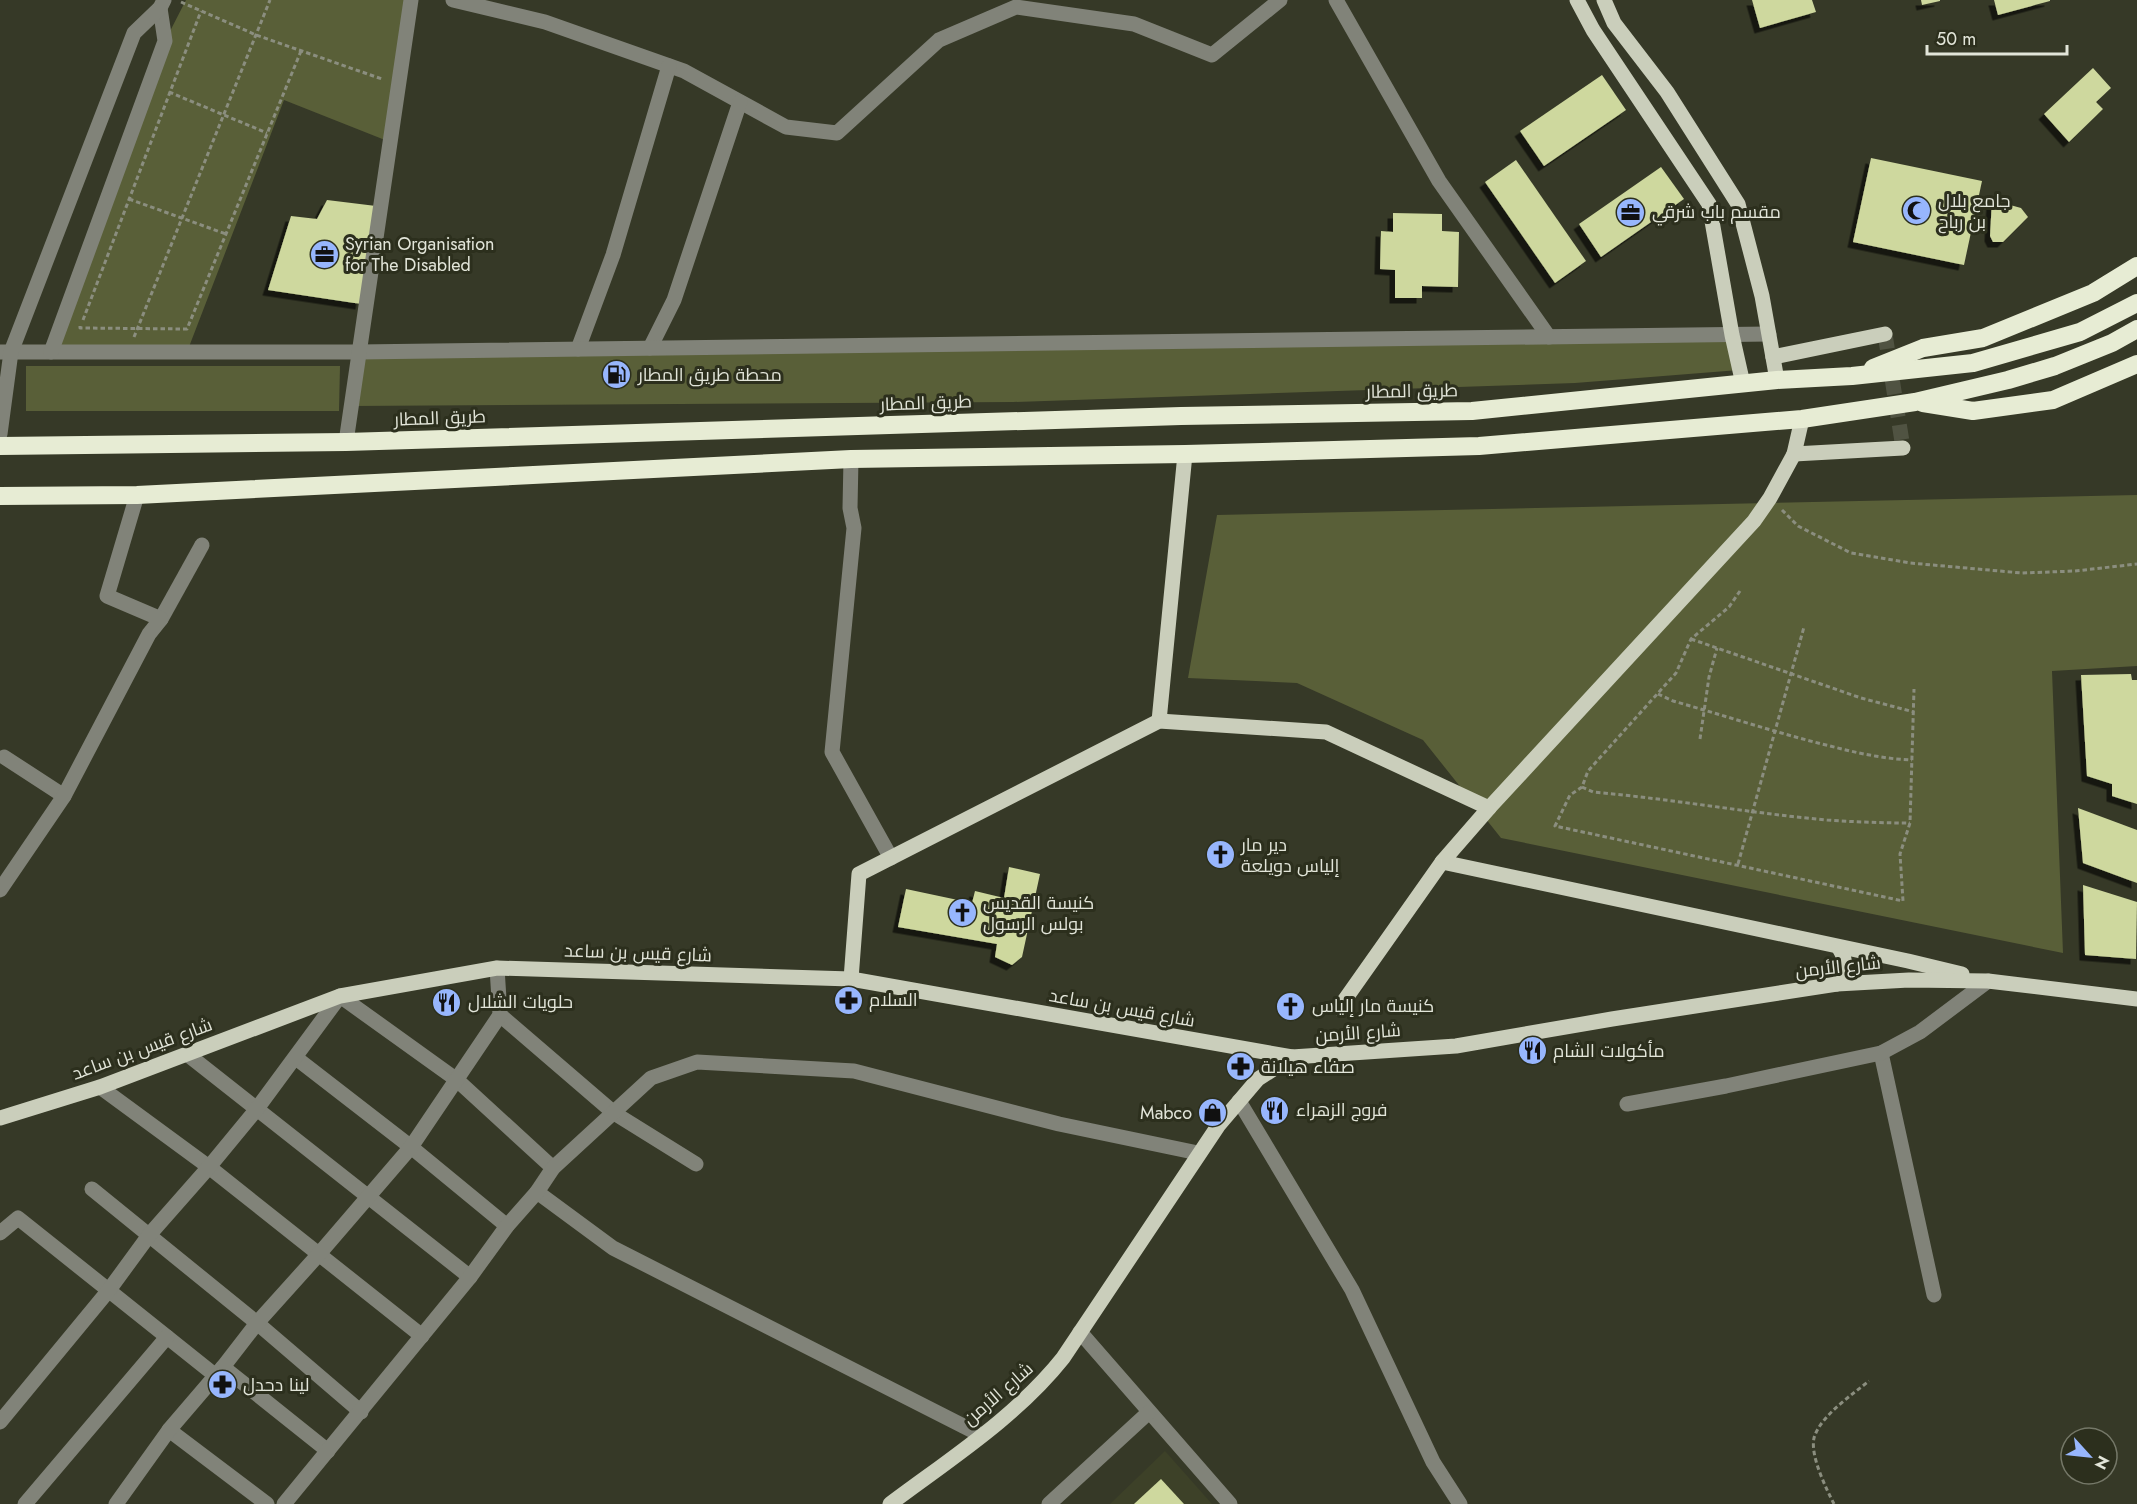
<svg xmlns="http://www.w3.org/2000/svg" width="2137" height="1504" viewBox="0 0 2137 1504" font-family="Jost,Cairo,sans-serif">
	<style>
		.built { fill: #3d4128 }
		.green { fill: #595f38 }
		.building { fill: #ced89e; filter: url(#shadow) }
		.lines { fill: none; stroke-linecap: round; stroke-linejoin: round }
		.major-tunnel { stroke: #505342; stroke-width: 15; stroke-dasharray: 15 8; stroke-linecap: butt }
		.path { stroke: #8b8e7f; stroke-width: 3; stroke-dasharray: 4.5 3; stroke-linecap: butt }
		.minor { stroke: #818379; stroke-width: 15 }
		.major { stroke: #cacebb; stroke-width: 15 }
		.highway { stroke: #e7ecd4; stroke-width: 18 }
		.labels { text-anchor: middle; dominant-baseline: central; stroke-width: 6; stroke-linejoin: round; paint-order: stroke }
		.poi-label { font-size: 18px; fill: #e2e5d9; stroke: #2c2f1d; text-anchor: start }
		.street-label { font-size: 18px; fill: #e2e5d9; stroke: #2c2f1d }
	</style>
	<defs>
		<filter id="shadow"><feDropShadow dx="-5.5" dy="5.5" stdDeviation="0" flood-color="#0009"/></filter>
	</defs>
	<rect width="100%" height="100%" fill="#363927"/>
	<path class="built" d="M 1165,1451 L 1212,1504 L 1110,1504 Z"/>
	<g class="green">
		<path d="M 186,0 L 411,0 L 390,142 L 284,100 L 187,352 L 51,352 L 165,41 Z"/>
		<path d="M 1732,335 L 1739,370 L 1575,383 L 1013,402 L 351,406 L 358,352 Z"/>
		<path d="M 26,366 L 340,366 L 339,411 L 26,411 Z"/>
		<path d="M 2137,495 L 2137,666 L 2052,671 L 2063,953 L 1501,838 L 1423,740 L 1297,683 L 1188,678 L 1217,515 Z"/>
	</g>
	<g class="building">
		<path d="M 1752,0 L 1812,0 L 1816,12 L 1760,28 Z"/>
		<path d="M 1921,0 L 1940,0 L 1940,1 L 1922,5 Z"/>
		<path d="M 1994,0 L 2050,0 L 2050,1 L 1998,15 Z"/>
		<path d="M 2093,68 L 2111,88 L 2096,102 L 2103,109 L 2069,142 L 2044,114 Z"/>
		<path d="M 1602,75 L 1626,110 L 1544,166 L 1520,131 Z"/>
		<path d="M 1871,158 L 1982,181 L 1964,265 L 1853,242 Z"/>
		<path d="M 1516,160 L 1586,261 L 1555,283 L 1485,182 Z"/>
		<path d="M 1661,167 L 1684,199 L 1601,257 L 1579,224 Z"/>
		<path d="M 327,200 L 376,206 L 361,304 L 268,290 L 291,216 L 317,219 Z"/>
		<path d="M 1992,200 L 2021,208 L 2028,217 L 2003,242 L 1993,242 L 1990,236 Z"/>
		<path d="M 1393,213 L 1442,214 L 1442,231 L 1459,232 L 1458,287 L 1422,286 L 1422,298 L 1395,298 L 1395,270 L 1380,269 L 1381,231 L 1393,232 Z"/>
		<path d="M 2131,674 L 2132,680 L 2137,680 L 2137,804 L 2112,796 L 2112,784 L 2087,776 L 2081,675 Z"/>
		<path d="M 2078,808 L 2137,830 L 2137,883 L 2083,863 Z"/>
		<path d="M 1009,867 L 1040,874 L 1022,957 L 1012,965 L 995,957 L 997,944 L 898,927 L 906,889 L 972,903 L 975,891 L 1004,898 Z"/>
		<path d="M 2083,885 L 2137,902 L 2136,959 L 2085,955 Z"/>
		<path d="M 1161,1479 L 1184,1504 L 1134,1504 Z"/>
	</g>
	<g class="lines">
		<path class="major-tunnel" d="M 1885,334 L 1903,448"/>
		<g class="path">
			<path d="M 181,2 L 256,35 L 382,79"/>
			<path d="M 169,92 L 267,133"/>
			<path d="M 129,199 L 226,234"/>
			<path d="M 83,320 L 201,11"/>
			<path d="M 80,326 L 80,328 L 187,329 L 301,51"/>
			<path d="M 134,337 L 270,0"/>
			<path d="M 1782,510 L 1798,526 L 1851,553 L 1910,563 L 2022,573 L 2075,571 L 2137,564"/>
			<path d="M 1740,591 L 1729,607 L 1691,639 L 1676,673 L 1588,771 L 1582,787 L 1570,795 L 1555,826 L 1903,901 L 1900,854 L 1910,823 L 1914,689"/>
			<path d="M 1691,639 L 1861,698 L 1914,712"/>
			<path d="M 1658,694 L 1673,701 C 1726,716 1777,733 1830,746 C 1857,753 1884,759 1912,760"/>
			<path d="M 1700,739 L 1709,677 L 1717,648"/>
			<path d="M 1582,787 L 1593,792 C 1672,799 1749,813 1827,820 C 1855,822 1883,823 1910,823"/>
			<path d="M 1738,864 L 1804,627"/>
			<path d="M 1834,1504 C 1826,1488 1810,1456 1814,1438 C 1820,1416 1853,1394 1869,1381"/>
		</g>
		<g class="minor">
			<path d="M 453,0 L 545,22 L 684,71 L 786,127 L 837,133 L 939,40 L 1016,7 L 1134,24 L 1212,55 L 1280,0"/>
			<path d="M 1336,0 L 1439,181 L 1549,337"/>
			<path d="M 650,348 L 674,300 L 740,102"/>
			<path d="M 578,349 L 613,255 L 669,66"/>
			<path d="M 0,352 L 358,352 L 1769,334"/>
			<path d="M 51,352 L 165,41 L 160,8"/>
			<path d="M 0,434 L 11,352 L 134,33 L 160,8 L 164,0"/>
			<path d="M 346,442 L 411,0"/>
			<path d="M 851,459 L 850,508 L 854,528 L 832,752 L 891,858"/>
			<path d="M 161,619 L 202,545"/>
			<path d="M 4,757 L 64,796"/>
			<path d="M 0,890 L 64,796 L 149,634 L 161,619 L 107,596 L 137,495"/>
			<path d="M 500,1015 L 614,1113 L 696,1164"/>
			<path d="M 1881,1053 L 1934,1295"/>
			<path d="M 187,1054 L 470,1277"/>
			<path d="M 296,1058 L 411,1147 L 507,1226"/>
			<path d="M 100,1087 L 209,1167 L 422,1336"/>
			<path d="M 1239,1101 L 1352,1290 L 1433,1462 L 1460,1504"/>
			<path d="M 1627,1104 L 1726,1086 L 1881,1053 L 1920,1032 L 1988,981"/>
			<path d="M 92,1189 L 257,1323 L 361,1412"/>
			<path d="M 537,1192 L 613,1248 L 981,1435"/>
			<path d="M 0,1233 L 18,1218 L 216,1376"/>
			<path d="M 1080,1332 L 1230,1504"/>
			<path d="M 223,1367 L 328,1451"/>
			<path d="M 0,1422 L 109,1290 L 150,1234 L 209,1167 L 256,1110 L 340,996 L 457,1080 L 553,1168"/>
			<path d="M 169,1430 L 267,1504"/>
			<path d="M 25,1504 L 167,1337"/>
			<path d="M 116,1504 L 169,1430 L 223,1367 L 257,1323 L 319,1254 L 411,1147 L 500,1015 L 497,968"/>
			<path d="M 284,1504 L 470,1277 L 507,1226 L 537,1192 L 553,1168 L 651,1078 L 697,1062 L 854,1071 L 1059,1124 L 1198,1153"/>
			<path d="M 1049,1504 L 1148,1413"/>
		</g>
		<g class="major">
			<path d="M 1577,0 L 1593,30 L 1709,204 L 1732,335 L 1743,384"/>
			<path d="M 1604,0 L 1614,23 L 1667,92 L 1738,204 L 1762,296 L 1777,380"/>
			<path d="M 1773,357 L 1885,334"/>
			<path d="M 1794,454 L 1903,448"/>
			<path d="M 1159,721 L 1185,454"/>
			<path d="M 1489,808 L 1754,521 L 1770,498 L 1794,454 L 1802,419"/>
			<path d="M 851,979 L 859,874 L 1159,721 L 1326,732 L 1489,808 L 1442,862 L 1908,961 L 1962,974"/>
			<path d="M 1837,984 C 1847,971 1847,961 1839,948"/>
			<path d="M 1339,1008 L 1442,862"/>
			<path d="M 0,1118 L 100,1087 L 340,996 L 497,968 L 851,979 L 1292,1057"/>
			<path d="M 890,1504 C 950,1459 1016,1417 1063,1358 L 1218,1126 L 1258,1079 L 1292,1057 L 1456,1046 L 1612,1019 L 1837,984 L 1909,980 L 1988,981 L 2137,999"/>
		</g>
		<g class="highway">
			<path d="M 1873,368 L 1923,348 L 1983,338 L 2093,293 L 2137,266"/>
			<path d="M 1923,403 L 1973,411 L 2053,400 L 2137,364"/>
			<path d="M 0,446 L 346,442 L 1181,416 L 1472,411 L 1777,380 L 1852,376 L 1973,363 L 2080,332 L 2137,303"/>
			<path d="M 0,496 L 137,495 L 851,459 L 1185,454 L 1479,446 L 1802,419 L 1915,402 L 2008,380 L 2055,366 L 2112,343 L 2137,329"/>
		</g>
	</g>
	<defs>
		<symbol id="mosque-disc" viewBox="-11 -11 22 22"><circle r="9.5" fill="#97b6fd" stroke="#2c2f1d"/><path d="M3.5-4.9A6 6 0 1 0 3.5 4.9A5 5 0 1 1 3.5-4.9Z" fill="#111"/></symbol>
		<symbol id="office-disc" viewBox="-11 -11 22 22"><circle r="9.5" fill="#97b6fd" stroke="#2c2f1d"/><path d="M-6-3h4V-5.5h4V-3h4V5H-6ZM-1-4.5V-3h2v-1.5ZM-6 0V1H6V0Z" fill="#111"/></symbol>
		<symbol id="fuel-disc" viewBox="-11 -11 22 22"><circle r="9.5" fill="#97b6fd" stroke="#2c2f1d"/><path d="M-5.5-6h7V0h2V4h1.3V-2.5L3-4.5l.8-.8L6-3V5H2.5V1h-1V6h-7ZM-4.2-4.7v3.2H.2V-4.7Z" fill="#111"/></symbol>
		<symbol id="church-disc" viewBox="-11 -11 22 22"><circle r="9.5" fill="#97b6fd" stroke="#2c2f1d"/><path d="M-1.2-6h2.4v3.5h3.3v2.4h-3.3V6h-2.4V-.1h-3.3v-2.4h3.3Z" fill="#111"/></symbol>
		<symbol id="pharmacy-disc" viewBox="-11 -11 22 22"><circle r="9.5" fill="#97b6fd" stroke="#2c2f1d"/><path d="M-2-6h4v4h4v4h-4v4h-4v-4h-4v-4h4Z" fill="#111"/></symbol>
		<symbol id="restaurant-disc" viewBox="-11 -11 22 22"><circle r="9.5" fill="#97b6fd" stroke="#2c2f1d"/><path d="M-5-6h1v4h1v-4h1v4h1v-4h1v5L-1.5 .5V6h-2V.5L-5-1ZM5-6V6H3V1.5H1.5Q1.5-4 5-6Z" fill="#111"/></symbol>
		<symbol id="shop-disc" viewBox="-11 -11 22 22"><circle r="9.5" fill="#97b6fd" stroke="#2c2f1d"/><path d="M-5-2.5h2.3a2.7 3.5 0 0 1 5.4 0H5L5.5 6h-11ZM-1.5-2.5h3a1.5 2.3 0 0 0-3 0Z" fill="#111"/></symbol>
	</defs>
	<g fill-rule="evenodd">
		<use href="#mosque-disc" x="1900" y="194" width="33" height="33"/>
		<use href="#office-disc" x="1614" y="196" width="33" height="33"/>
		<use href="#office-disc" x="308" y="238" width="33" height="33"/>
		<use href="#fuel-disc" x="600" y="358" width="33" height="33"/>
		<use href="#church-disc" x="1204" y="838" width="33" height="33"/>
		<use href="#church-disc" x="946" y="896" width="33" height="33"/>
		<use href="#pharmacy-disc" x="832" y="984" width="33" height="33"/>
		<use href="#restaurant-disc" x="430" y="986" width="33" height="33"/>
		<use href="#church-disc" x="1274" y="990" width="33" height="33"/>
		<use href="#restaurant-disc" x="1516" y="1034" width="33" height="33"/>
		<use href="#pharmacy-disc" x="1224" y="1050" width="33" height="33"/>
		<use href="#restaurant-disc" x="1258" y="1094" width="33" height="33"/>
		<use href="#shop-disc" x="1196" y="1096" width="33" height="33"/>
		<use href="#pharmacy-disc" x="206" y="1368" width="33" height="33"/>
	</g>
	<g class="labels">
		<g class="poi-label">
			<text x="1938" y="201">جامع بلال<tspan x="1938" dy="21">بن رباح</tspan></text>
			<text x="1652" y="212">مقسم باب شرقي</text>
			<text x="345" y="244">Syrian Organisation<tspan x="345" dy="21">for The Disabled</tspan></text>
			<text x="638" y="375">محطة طريق المطار</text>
			<text x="1241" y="845">دير مار<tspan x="1241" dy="21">إلياس دويلعة</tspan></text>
			<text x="983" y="903">كنيسة القديس<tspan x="983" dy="21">بولس الرسول</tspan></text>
			<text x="869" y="1000">السلام</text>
			<text x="468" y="1002">حلويات الشلال</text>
			<text x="1312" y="1006">كنيسة مار إلياس</text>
			<text x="1553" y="1051">مأكولات الشام</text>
			<text x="1261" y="1067">صفاء هيلانة</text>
			<text x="1296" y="1110">فروج الزهراء</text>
			<text x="1192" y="1113" text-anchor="end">Mabco</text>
			<text x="243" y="1385">لينا دحدل</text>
		</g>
		<g class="street-label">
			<text transform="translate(1412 391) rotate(-1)">طريق المطار</text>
			<text transform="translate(926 403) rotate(-2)">طريق المطار</text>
			<text transform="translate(440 418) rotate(-2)">طريق المطار</text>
			<text transform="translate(638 953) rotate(2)">شارع قيس بن ساعد</text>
			<text transform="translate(1838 967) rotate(-6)">شارع الأرمن</text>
			<text transform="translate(1122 1008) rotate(10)">شارع قيس بن ساعد</text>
			<text transform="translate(1358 1033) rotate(-4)">شارع الأرمن</text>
			<text transform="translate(142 1049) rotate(-20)">شارع قيس بن ساعد</text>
			<text transform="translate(998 1394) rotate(-41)">شارع الأرمن</text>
		</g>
	</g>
	<g transform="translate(2089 1456) rotate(117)"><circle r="28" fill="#2c2f1d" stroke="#757868" stroke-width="1.5"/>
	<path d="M0-4.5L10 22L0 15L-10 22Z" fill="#97b6fd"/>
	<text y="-9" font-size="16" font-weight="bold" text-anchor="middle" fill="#e2e5d9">N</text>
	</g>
	<path d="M1927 45v9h140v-9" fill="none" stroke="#e2e5d9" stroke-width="3"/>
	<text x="1936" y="45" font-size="18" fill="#e2e5d9" stroke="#2c2f1d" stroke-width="4.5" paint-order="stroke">50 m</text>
</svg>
